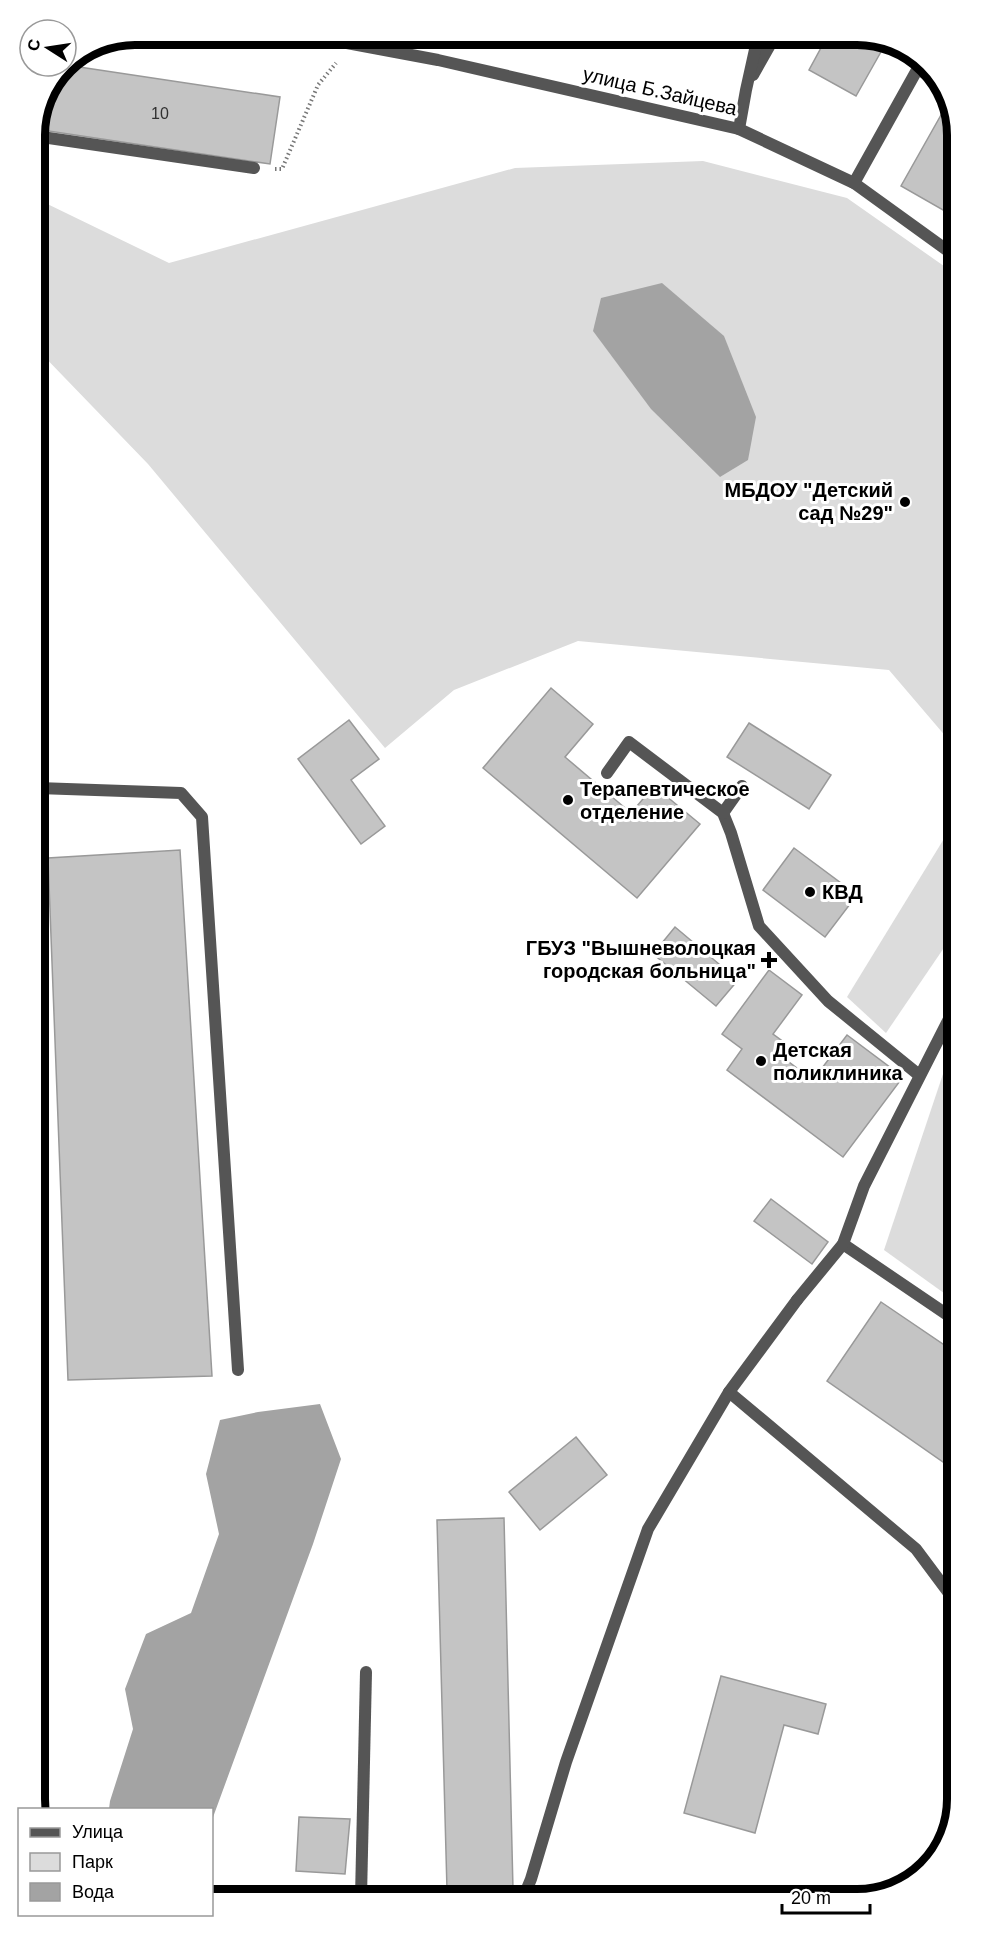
<svg xmlns="http://www.w3.org/2000/svg" width="992" height="1934" viewBox="0 0 992 1934" font-family="Arial,sans-serif">
	<style>
		.green { fill: #dcdcdc }
		.water { fill: #a3a3a3 }
		.building { fill: #c4c4c4; stroke: #999; stroke-width: 1.5 }
		.lines { fill: none; stroke-linecap: round; stroke-linejoin: round }
		.path { stroke: #777; stroke-width: 4; stroke-dasharray: 1.5 3; stroke-linecap: butt }
		.service { stroke: #555; stroke-width: 12 }
		.minor { stroke: #555; stroke-width: 12 }
		.poi-dot { fill: #000; stroke: #fff; stroke-width: 2 }
		.labels { text-anchor: middle; dominant-baseline: central; stroke-width: 6; stroke-linejoin: round; paint-order: stroke }
		.number-label { font-size: 16px; fill: #313131 }
		.street-label { font-size: 20px; fill: #000; stroke: #fff }
		.poi-label { font-size: 20px; font-weight: bold; fill: #000; stroke: #fff; text-anchor: start }
		.rim { fill: none; stroke: #000; stroke-width: 8 }
	</style>
	<rect width="100%" height="100%" fill="#fff"/>
	<g class="green">
		<path d="M 703,161 L 847,198 L 951,271 L 953,745 L 889,670 L 578,641 L 454,690 L 385,748 L 148,464 L 36,348 L 35,198 L 169,263 L 515,168 Z"/>
		<path d="M 953,824 L 954,933 L 886,1033 L 847,997 Z"/>
		<path d="M 954,1050 L 955,1301 L 884,1250 L 945,1068 Z"/>
	</g>
	<g class="water">
		<path d="M 662,283 L 724,336 L 756,417 L 748,460 L 720,477 L 651,409 L 593,331 L 601,298 Z"/>
		<path d="M 320,1404 L 341,1459 L 313,1544 L 212,1820 L 212,1810 L 109,1809 L 110,1801 L 133,1729 L 125,1689 L 146,1634 L 191,1613 L 219,1534 L 206,1474 L 220,1420 L 258,1412 Z"/>
	</g>
	<g class="building">
		<path d="M 828,35 L 864,35 L 886,43 L 856,96 L 809,70 Z"/>
		<path d="M 691,36 L 737,36 L 735,45 Z"/>
		<path d="M 66,65 L 280,97 L 270,164 L 35,129 L 63,66 Z"/>
		<path d="M 941,115 L 950,121 L 950,214 L 901,186 Z"/>
		<path d="M 551,688 L 593,724 L 565,757 L 631,813 L 654,786 L 700,824 L 637,898 L 483,768 Z"/>
		<path d="M 349,720 L 379,759 L 351,780 L 385,826 L 361,844 L 298,759 Z"/>
		<path d="M 749,723 L 831,775 L 809,809 L 727,757 Z"/>
		<path d="M 794,848 L 857,895 L 825,937 L 763,890 Z"/>
		<path d="M 180,850 L 212,1376 L 68,1380 L 48,858 Z"/>
		<path d="M 675,927 L 738,980 L 716,1006 L 653,954 Z"/>
		<path d="M 769,970 L 802,995 L 773,1034 L 785,1043 L 777,1053 L 813,1080 L 847,1035 L 903,1077 L 843,1157 L 727,1070 L 742,1049 L 722,1034 Z"/>
		<path d="M 771,1199 L 828,1242 L 812,1264 L 754,1221 Z"/>
		<path d="M 955,1215 L 955,1227 L 949,1224 Z"/>
		<path d="M 881,1302 L 956,1353 L 956,1471 L 827,1381 Z"/>
		<path d="M 576,1437 L 607,1475 L 540,1530 L 509,1492 Z"/>
		<path d="M 504,1518 L 513,1889 L 447,1890 L 437,1520 Z"/>
		<path d="M 721,1676 L 826,1704 L 818,1734 L 784,1725 L 755,1833 L 684,1813 Z"/>
		<path d="M 299,1817 L 350,1819 L 345,1874 L 296,1871 Z"/>
	</g>
	<g class="lines">
		<path class="path" d="M 275,169 L 282,169 L 318,85 L 336,63"/>
		<g class="service">
			<path d="M 918,69 L 939,82"/>
			<path d="M 753,75 L 775,36"/>
			<path d="M 739,129 L 746,90 L 758,36"/>
			<path d="M 35,136 L 254,168"/>
			<path d="M 607,773 L 629,742 L 723,813 L 731,833 L 759,926 L 828,1001 L 919,1075"/>
			<path d="M 38,788 L 181,793 L 202,817 L 238,1370"/>
			<path d="M 723,813 L 742,786"/>
			<path d="M 729,1392 L 916,1549 L 957,1604"/>
			<path d="M 524,1896 L 531,1879 L 566,1762 L 648,1529 L 729,1392 L 797,1300"/>
			<path d="M 361,1897 L 366,1672"/>
		</g>
		<g class="minor">
			<path d="M 331,40 L 438,60 L 739,129 L 854,183 L 951,253"/>
			<path d="M 854,183 L 922,61"/>
			<path d="M 843,1244 L 955,1320"/>
			<path d="M 797,1300 L 843,1244 L 864,1186 L 954,1009"/>
		</g>
	</g>
	<g class="poi-dot">
		<circle cx="905" cy="502" r="6"/>
		<circle cx="568" cy="800" r="6"/>
		<circle cx="810" cy="892" r="6"/>
		<path d="M766 951h6v6h6v6h-6v6h-6v-6h-6v-6h6z"/>
		<circle cx="761" cy="1061" r="6"/>
	</g>
	<g class="labels">
		<g class="number-label">
			<text x="160" y="113">10</text>
		</g>
		<g class="street-label">
			<text transform="translate(660 91) rotate(13)">улица Б.Зайцева</text>
		</g>
		<g class="poi-label">
			<text x="893" y="490" text-anchor="end">МБДОУ "Детский<tspan x="893" dy="23">сад №29"</tspan></text>
			<text x="580" y="789">Терапевтическое<tspan x="580" dy="23">отделение</tspan></text>
			<text x="822" y="892">КВД</text>
			<text x="756" y="948" text-anchor="end">ГБУЗ "Вышневолоцкая<tspan x="756" dy="23">городская больница"</tspan></text>
			<text x="773" y="1050">Детская<tspan x="773" dy="23">поликлиника</tspan></text>
		</g>
	</g>
	<path d="M0 0H992V1934H0ZM135 45H857A90 90 0 0 1 947 135V1799A90 90 0 0 1 857 1889H135A90 90 0 0 1 45 1799V135A90 90 0 0 1 135 45Z" fill="#fff" fill-rule="evenodd"/>
	<path class="rim" d="M135 45H857A90 90 0 0 1 947 135V1799A90 90 0 0 1 857 1889H135A90 90 0 0 1 45 1799V135A90 90 0 0 1 135 45Z"/>
	<rect x="18" y="1808" width="195" height="108" fill="#ffffff" stroke="#999999" stroke-width="1.5"/>
	<rect x="30" y="1828" width="30" height="9" fill="#555555" stroke="#999999" stroke-width="1.5"/>
	<text x="72" y="1838" font-size="18" fill="#000000">Улица</text>
	<rect x="30" y="1853" width="30" height="18" fill="#dcdcdc" stroke="#999999" stroke-width="1.5"/>
	<text x="72" y="1868" font-size="18" fill="#000000">Парк</text>
	<rect x="30" y="1883" width="30" height="18" fill="#a3a3a3" stroke="#999999" stroke-width="1.5"/>
	<text x="72" y="1898" font-size="18" fill="#000000">Вода</text>
	<g transform="translate(48 48) rotate(282)"><circle r="28" fill="#ffffff" stroke="#999999" stroke-width="1.5"/>
	<path d="M0-4.5L10 22L0 15L-10 22Z" fill="#000000"/>
	<text y="-9" font-size="16" font-weight="bold" text-anchor="middle" fill="#000000">С</text>
	</g>
	<path d="M782 1904v9h88v-9" fill="none" stroke="#000000" stroke-width="3"/>
	<text x="791" y="1904" font-size="18" fill="#000000" stroke="#ffffff" stroke-width="4.5" paint-order="stroke">20 m</text>
</svg>
